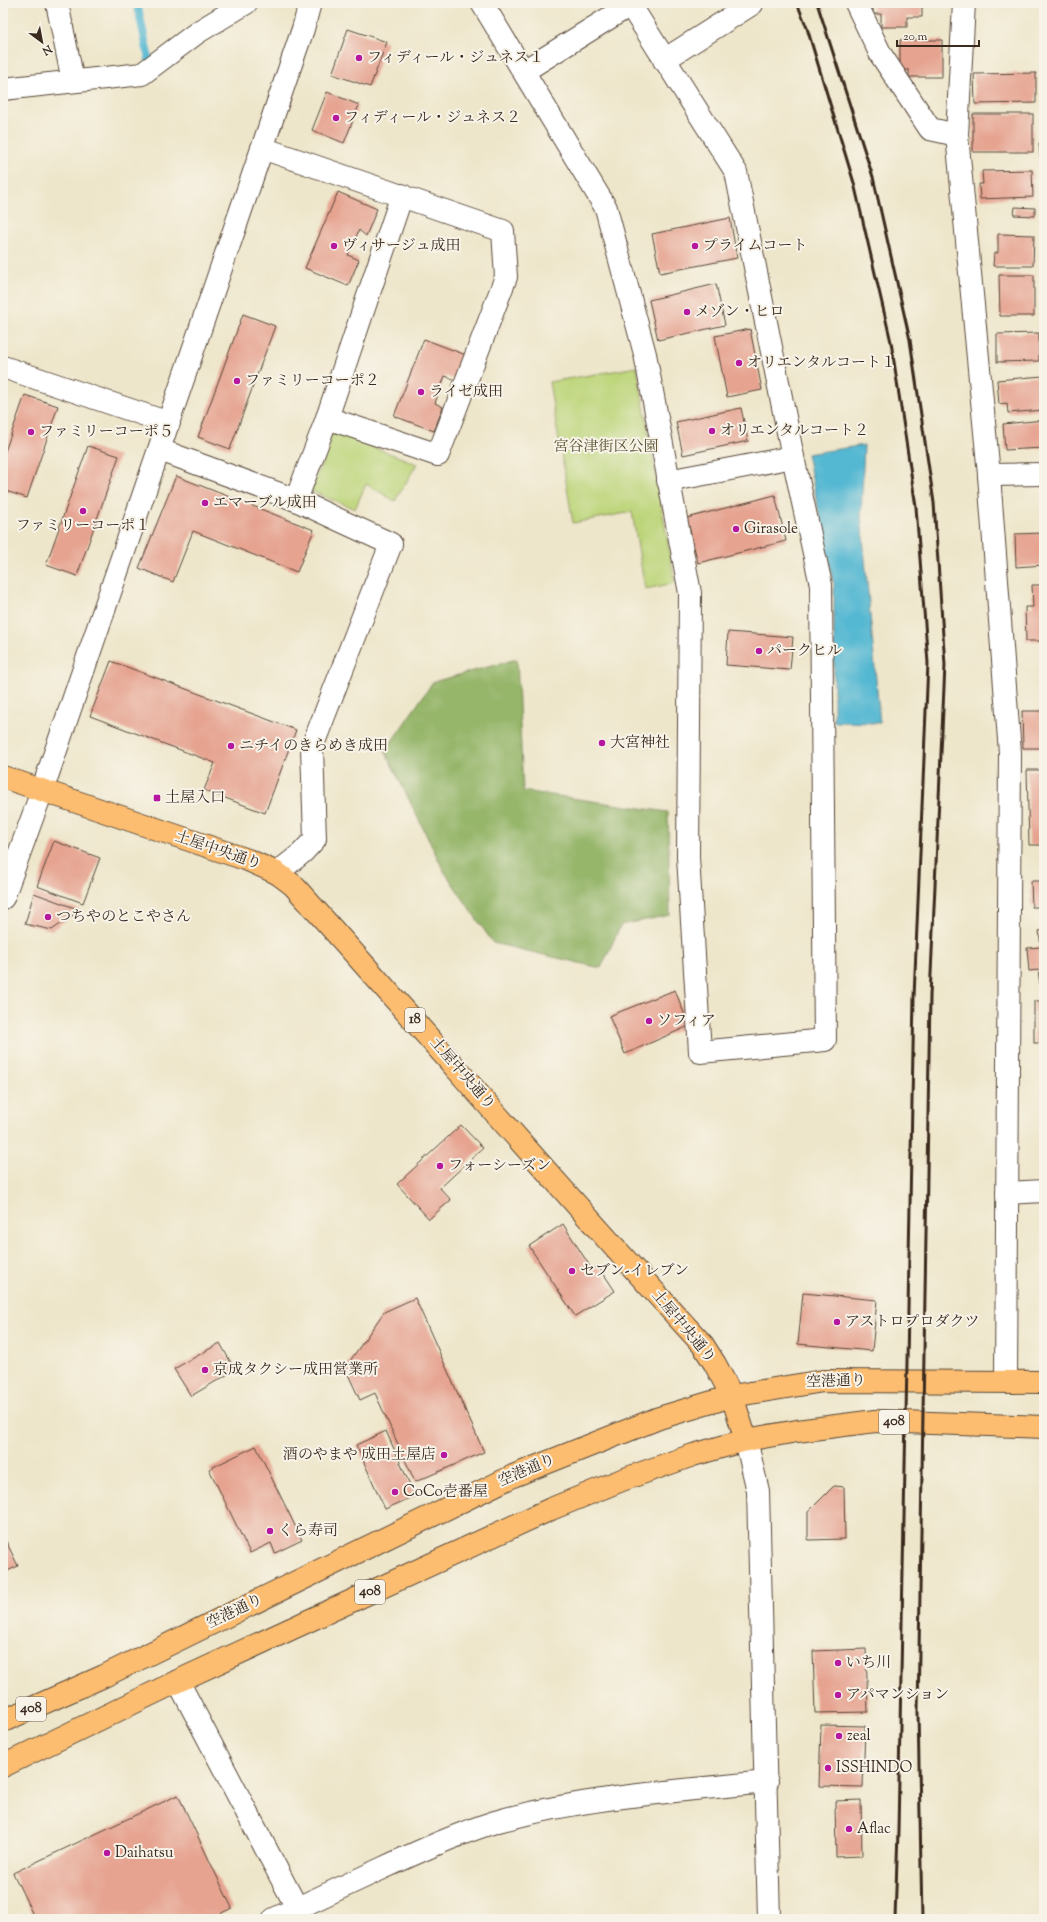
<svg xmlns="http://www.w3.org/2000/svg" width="1047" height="1922" viewBox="0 0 1047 1922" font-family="'Sorts Mill Goudy','Noto Serif JP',serif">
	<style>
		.green { fill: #bdd57a; stroke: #7c804c }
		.forest { fill: #96b66a; stroke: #687044 }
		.water { fill: #54b8d2; stroke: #487178 }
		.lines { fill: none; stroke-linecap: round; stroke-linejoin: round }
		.stream { stroke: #54b8d2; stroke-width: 8 }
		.building { fill: #e6a390 }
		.minor-casing { stroke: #564638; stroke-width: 24 }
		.tertiary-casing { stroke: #564638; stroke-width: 24 }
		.primary-casing { stroke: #564638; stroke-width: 24 }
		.trunk-casing { stroke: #564638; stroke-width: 24 }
		.minor { stroke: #fff; stroke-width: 22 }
		.tertiary { stroke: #fff; stroke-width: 22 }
		.primary { stroke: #fcbd6f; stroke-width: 22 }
		.trunk { stroke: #fcbd6f; stroke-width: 22 }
		.rail { stroke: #3b2a1e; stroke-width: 3 }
		.poi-dot { fill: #b5179e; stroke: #f7f3e8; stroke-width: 1.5 }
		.labels { text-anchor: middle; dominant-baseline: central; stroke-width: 4; stroke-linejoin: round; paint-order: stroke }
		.shield { fill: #f7f3e8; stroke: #73665b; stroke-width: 1 }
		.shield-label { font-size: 14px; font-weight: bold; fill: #3b2a1e }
		.poi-label { font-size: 15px; fill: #3b2a1e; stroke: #f7f3e8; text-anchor: start }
		.park-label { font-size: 15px; fill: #5c5535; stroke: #f7f3e8 }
		.street-label { font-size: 15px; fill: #3b2a1e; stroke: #f7f3e8 }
	</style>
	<rect width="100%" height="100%" fill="#f7f3e8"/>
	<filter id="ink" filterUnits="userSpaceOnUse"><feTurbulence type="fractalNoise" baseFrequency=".025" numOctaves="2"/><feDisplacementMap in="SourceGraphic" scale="8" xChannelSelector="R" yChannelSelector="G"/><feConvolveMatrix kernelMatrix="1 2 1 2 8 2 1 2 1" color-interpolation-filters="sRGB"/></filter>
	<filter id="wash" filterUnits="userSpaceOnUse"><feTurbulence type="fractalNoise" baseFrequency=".012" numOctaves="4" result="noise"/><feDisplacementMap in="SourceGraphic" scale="16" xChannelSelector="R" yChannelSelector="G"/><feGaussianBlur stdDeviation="0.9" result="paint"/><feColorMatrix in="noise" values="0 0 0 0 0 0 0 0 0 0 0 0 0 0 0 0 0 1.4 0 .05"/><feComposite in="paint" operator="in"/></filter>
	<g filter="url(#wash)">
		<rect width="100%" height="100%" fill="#eee6ca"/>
		<g class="green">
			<path d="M 637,367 L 675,583 L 645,589 L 632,512 L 573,523 L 549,382 Z"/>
			<path d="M 333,431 L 417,464 L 395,501 L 366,484 L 355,509 L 311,491 Z"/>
		</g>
		<path class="forest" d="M 517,659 L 523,791 L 668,812 L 670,915 L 621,925 L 601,968 L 493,943 L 444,871 L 385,751 L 433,682 Z"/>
		<path class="water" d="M 864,445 L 861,516 L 880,723 L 834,722 L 834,585 L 807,454 Z"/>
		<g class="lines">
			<path class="stream" d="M 137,3 L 149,59"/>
		</g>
		<g id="blocks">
			<g class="building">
				<path d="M 873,3 L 922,3 L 922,17 L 907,17 L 907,27 L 881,27 L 881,14 L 873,14 Z"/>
				<path d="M 348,29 L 387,42 L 370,87 L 332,74 Z"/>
				<path d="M 900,40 L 942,40 L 942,77 L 909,77 L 909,70 L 900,70 Z"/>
				<path d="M 1036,73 L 1036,103 L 975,104 L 974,74 Z"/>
				<path d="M 327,92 L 359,105 L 344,143 L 312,130 Z"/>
				<rect x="973" y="114" width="60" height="38"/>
				<path d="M 1039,143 L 1044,143 L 1044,164 L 1041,165 Z"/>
				<path d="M 1032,170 L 1033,197 L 980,199 L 979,184 L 983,184 L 982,171 Z"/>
				<path d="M 338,192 L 377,209 L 366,236 L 359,230 L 348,255 L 359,260 L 348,286 L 305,268 Z"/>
				<path d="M 1015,207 L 1035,208 L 1035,216 L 1014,215 Z"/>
				<rect x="1041" y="213" width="3" height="23"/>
				<path d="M 730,218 L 737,258 L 660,273 L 652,234 Z"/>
				<path d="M 998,234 L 1034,235 L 1033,266 L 993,266 L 994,253 L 998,253 Z"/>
				<path d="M 999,275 L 1034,275 L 1034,316 L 1000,316 Z"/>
				<path d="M 716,284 L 725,325 L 658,340 L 649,300 Z"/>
				<path d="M 243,314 L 275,326 L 230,449 L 198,437 Z"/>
				<path d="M 750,329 L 762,390 L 727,397 L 715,336 Z"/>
				<path d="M 1039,333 L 1039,361 L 997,362 L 997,334 Z"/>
				<path d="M 424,339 L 466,355 L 456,380 L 445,376 L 435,403 L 443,407 L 434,431 L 394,416 Z"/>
				<path d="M 1043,376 L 1044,410 L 1008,413 L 1007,403 L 999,404 L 997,380 Z"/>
				<path d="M 25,395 L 58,406 L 27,498 L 3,490 L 3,457 Z"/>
				<path d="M 741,408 L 748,441 L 683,455 L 676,422 Z"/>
				<path d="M 1044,420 L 1044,448 L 1005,450 L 1003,424 Z"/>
				<path d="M 88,446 L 119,456 L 77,576 L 46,565 Z"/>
				<path d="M 176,476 L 314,530 L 297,572 L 193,531 L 173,582 L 139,568 Z"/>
				<path d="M 775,495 L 786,541 L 698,563 L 687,518 Z"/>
				<path d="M 1044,533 L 1044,565 L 1016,567 L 1015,534 Z"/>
				<path d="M 1032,585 L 1044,585 L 1044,641 L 1026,641 L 1025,607 L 1033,607 Z"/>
				<path d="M 728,632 L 793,637 L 790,670 L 726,665 Z"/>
				<path d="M 111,661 L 296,730 L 265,813 L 204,790 L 215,763 L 90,716 Z"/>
				<path d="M 1022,711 L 1044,711 L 1044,748 L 1023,748 Z"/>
				<path d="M 1027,770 L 1044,770 L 1044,845 L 1029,845 Z"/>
				<path d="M 54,841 L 100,858 L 83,903 L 37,886 Z"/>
				<path d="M 1031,881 L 1044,881 L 1044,907 L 1032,907 Z"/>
				<path d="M 34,893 L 80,910 L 52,930 L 25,924 Z"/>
				<path d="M 1044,930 L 1044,984 L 1040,984 L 1038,970 L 1029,971 L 1027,948 L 1041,947 L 1039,931 Z"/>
				<path d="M 675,990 L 689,1026 L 625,1054 L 609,1016 Z"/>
				<rect x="1034" y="1001" width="10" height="42"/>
				<path d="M 461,1125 L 483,1148 L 440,1188 L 451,1200 L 429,1219 L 397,1184 Z"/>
				<path d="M 563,1224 L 591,1268 L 599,1267 L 615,1291 L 575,1316 L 529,1246 Z"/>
				<path d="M 803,1293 L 877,1300 L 872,1351 L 798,1344 Z"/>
				<path d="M 415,1298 L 484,1452 L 415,1482 L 375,1393 L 360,1400 L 345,1368 L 384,1312 Z"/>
				<path d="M 220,1343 L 235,1370 L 191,1396 L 174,1369 Z"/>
				<path d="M 386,1431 L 415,1496 L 385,1509 L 356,1445 Z"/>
				<path d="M 256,1446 L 302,1540 L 275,1553 L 271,1543 L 250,1553 L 209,1469 Z"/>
				<path d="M 834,1486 L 844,1487 L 845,1539 L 808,1540 L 808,1512 Z"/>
				<path d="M 3,1535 L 18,1566 L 3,1573 Z"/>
				<path d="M 866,1649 L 868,1712 L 815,1713 L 813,1651 Z"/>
				<path d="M 821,1725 L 865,1726 L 863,1787 L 819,1786 Z"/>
				<path d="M 178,1795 L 232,1908 L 209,1919 L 35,1919 L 13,1873 Z"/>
				<path d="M 861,1800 L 862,1856 L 836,1857 L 835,1801 Z"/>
			</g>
		</g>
	</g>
	<g filter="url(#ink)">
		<use href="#blocks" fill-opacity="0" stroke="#564638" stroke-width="1"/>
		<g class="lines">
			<defs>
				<g id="minor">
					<path d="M 57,3 L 73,81"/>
					<path d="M 482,3 L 606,208 L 645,354 L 690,593 L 688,857 L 700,1052 L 825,1040 L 821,585 L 793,457 L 736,172 L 629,3"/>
					<path d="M 856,3 L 881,55 L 930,129 L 957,135"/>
					<path d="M 964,3 L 957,135 L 989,475 L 1010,753 L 1006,1381"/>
					<path d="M 664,60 L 752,4 L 752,3"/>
					<path d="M 524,71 L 630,5"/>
					<path d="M 3,89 L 142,74 L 198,32 L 246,3"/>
					<path d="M 262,148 L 503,231 L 506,277 L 438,455 L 327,418"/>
					<path d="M 3,367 L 169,423"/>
					<path d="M 160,450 L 296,500 L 391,544 L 312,747 L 315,839 L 302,853 L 277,873"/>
					<path d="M 989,475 L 1044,474"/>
					<path d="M 668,481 L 793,457"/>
					<path d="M 296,500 L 327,418 L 402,195"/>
					<path d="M 42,791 L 303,29 L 310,3"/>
					<path d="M 1007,1193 L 1044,1191"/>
				</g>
				<g id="tertiary">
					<path d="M 3,898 L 42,791"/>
					<path d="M 746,1440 L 758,1491 L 769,1919"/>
					<path d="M 178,1681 L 297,1908"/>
					<path d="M 274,1919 C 310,1902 347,1885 383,1868 C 420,1851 457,1834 495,1822 C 583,1797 676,1791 767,1782"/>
				</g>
				<path id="primary" d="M 3,777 L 248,860 L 277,873 L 293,885 C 431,1038 564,1194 703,1345 L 715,1364 L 732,1396 L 746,1440"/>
				<g id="trunk">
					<path d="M 3,1721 L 104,1676 L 513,1476 L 659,1418 L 732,1396 L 823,1381 L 1044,1382"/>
					<path d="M 3,1766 L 178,1681 L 551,1509 L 622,1480 L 693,1455 L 746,1440 L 797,1431 L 875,1421 L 1044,1427"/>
				</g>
			</defs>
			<use href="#minor" class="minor-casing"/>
			<use href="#tertiary" class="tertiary-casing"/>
			<use href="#primary" class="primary-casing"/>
			<use href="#trunk" class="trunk-casing"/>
			<use href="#minor" class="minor"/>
			<use href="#tertiary" class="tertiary"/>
			<use href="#primary" class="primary"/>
			<use href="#trunk" class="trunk"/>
			<g class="rail">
				<path d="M 797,3 L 807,28 L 854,183 L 891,342 L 916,507 L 928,663 L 914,997 L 898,1831 L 895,1919"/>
				<path d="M 817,3 L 873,177 L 910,340 L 934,503 L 945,665 L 930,996 L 918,1712 L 922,1919"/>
			</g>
		</g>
	</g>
	<g class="poi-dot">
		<circle cx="359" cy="58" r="4"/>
		<circle cx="336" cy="118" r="4"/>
		<circle cx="334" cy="246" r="4"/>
		<circle cx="695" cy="246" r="4"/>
		<circle cx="687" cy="312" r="4"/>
		<circle cx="739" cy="363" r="4"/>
		<circle cx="237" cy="381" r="4"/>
		<circle cx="421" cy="392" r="4"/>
		<circle cx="712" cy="431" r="4"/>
		<circle cx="31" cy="432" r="4"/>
		<circle cx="205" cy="503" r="4"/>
		<circle cx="83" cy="511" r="4"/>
		<circle cx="736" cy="529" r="4"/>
		<circle cx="759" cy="651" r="4"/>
		<circle cx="602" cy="743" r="4"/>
		<circle cx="231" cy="746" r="4"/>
		<rect x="153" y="794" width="8" height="8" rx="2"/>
		<circle cx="48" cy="917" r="4"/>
		<circle cx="649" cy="1021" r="4"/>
		<circle cx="440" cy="1166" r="4"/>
		<circle cx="572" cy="1271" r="4"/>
		<circle cx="837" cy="1322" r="4"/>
		<circle cx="205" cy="1370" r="4"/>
		<circle cx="444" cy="1455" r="4"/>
		<circle cx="395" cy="1492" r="4"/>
		<circle cx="270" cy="1531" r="4"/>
		<circle cx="838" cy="1663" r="4"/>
		<circle cx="838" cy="1695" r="4"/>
		<circle cx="839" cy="1736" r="4"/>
		<circle cx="828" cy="1768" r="4"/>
		<circle cx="849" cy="1829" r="4"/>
		<circle cx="107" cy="1853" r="4"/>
	</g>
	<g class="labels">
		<g class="shield">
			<rect x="405" y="1008" width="20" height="24" rx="3"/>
			<rect x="879" y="1410" width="30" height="24" rx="3"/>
			<rect x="355" y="1580" width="30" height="24" rx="3"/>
			<rect x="16" y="1697" width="30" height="24" rx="3"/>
		</g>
		<g class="shield-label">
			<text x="415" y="1020">18</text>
			<text x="894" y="1422">408</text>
			<text x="370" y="1592">408</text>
			<text x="31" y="1709">408</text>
		</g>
		<g class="poi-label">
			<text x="367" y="58">フィディール・ジュネス１</text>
			<text x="344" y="118">フィディール・ジュネス２</text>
			<text x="342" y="246">ヴィサージュ成田</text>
			<text x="703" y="246">プライムコート</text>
			<text x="695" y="312">メゾン・ヒロ</text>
			<text x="747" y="363">オリエンタルコート１</text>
			<text x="245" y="381">ファミリーコーポ２</text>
			<text x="429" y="392">ライゼ成田</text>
			<text x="720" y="431">オリエンタルコート２</text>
			<text x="39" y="432">ファミリーコーポ５</text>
			<text x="213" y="503">エマーブル成田</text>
			<text x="83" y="526" text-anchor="middle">ファミリーコーポ１</text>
			<text x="744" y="529">Girasole</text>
			<text x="767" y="651">パークヒル</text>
			<text x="610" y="743">大宮神社</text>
			<text x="239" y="746">ニチイのきらめき成田</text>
			<text x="165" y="798">土屋入口</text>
			<text x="56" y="917">つちやのとこやさん</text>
			<text x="657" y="1021">ソフィア</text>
			<text x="448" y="1166">フォーシーズン</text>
			<text x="580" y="1271">セブン-イレブン</text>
			<text x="845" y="1322">アストロプロダクツ</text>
			<text x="213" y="1370">京成タクシー成田営業所</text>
			<text x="436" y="1455" text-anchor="end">酒のやまや 成田土屋店</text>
			<text x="403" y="1492">CoCo壱番屋</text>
			<text x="278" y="1531">くら寿司</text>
			<text x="846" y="1663">いち川</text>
			<text x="846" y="1695">アパマンション</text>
			<text x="847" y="1736">zeal</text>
			<text x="836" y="1768">ISSHINDO</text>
			<text x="857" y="1829">Aflac</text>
			<text x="115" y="1853">Daihatsu</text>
		</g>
		<g class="park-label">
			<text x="606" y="447">宮谷津街区公園</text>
		</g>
		<g class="street-label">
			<text transform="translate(218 851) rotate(19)">土屋中央通り</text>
			<text transform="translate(462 1074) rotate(49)">土屋中央通り</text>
			<text transform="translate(683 1327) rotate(50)">土屋中央通り</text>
			<text transform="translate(836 1382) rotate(-2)">空港通り</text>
			<text transform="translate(527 1471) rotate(-23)">空港通り</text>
			<text transform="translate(235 1612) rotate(-26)">空港通り</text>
		</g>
	</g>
	<rect width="1047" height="1922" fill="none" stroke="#f7f3e8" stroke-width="16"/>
	<g transform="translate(42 42) rotate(148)" stroke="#f7f3e8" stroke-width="3" paint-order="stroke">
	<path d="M0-3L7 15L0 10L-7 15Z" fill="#3b2a1e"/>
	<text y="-6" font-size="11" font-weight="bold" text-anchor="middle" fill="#3b2a1e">N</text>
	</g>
	<path d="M897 40v6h82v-6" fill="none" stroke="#3b2a1e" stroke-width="2"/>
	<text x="903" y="40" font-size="12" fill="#3b2a1e" stroke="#f7f3e8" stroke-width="3" paint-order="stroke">20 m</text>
</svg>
